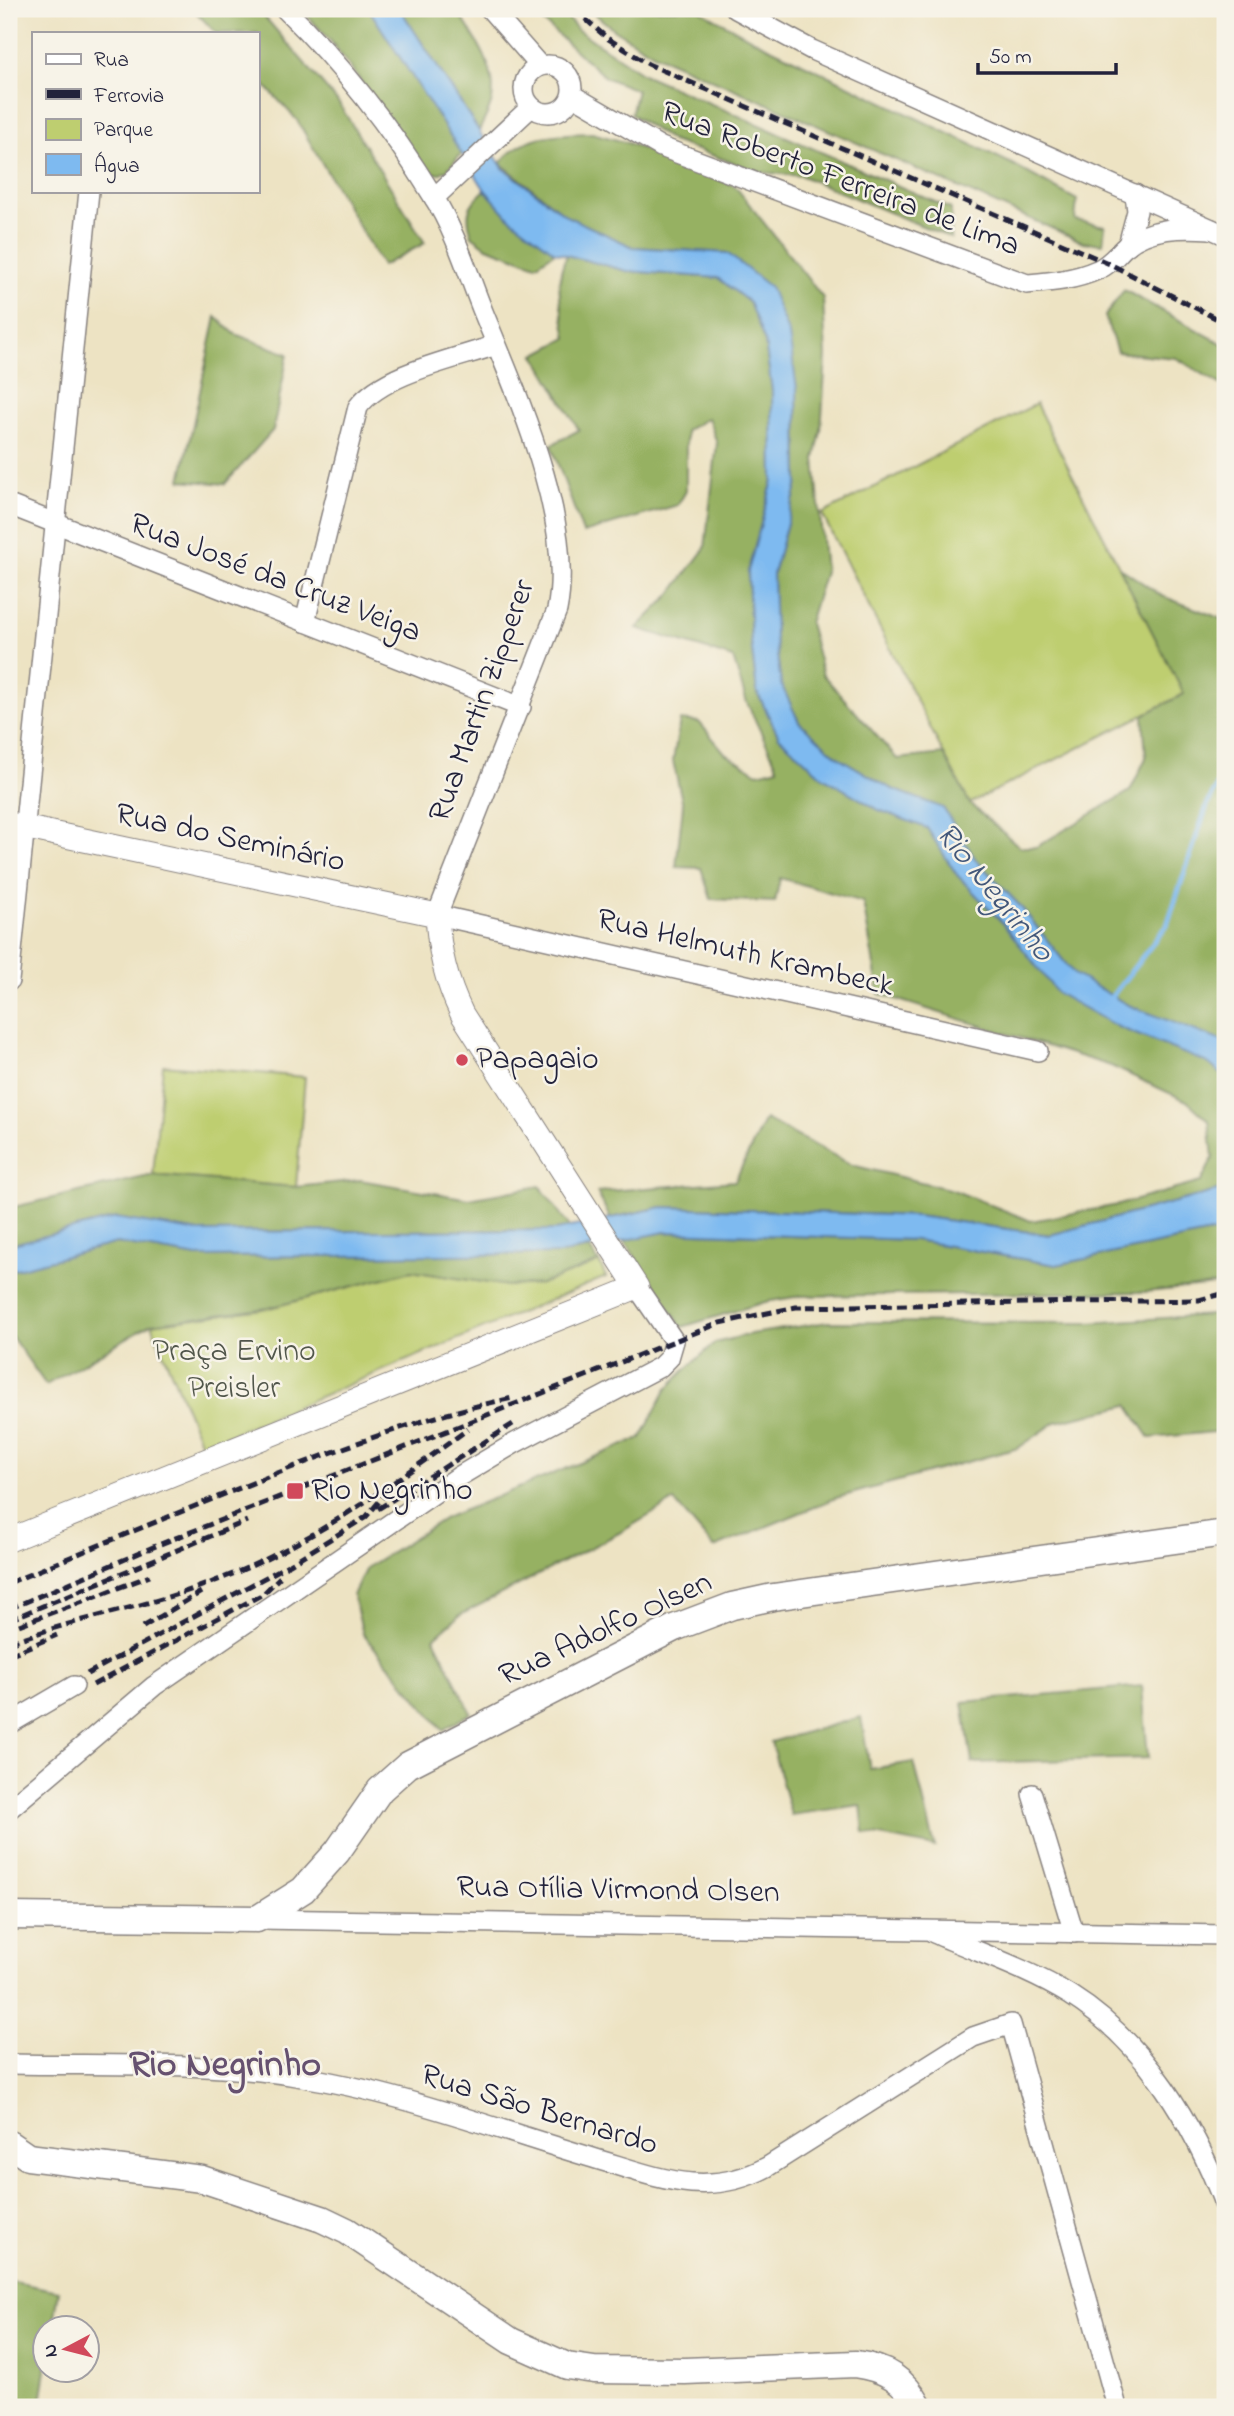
<svg xmlns="http://www.w3.org/2000/svg" width="1234" height="2416" viewBox="0 0 1234 2416" font-family="'Indie Flower',sans-serif">
	<style>
		.green { fill: #bece70; stroke: #707856; stroke-width: 2 }
		.forest { fill: #96b162; stroke: #5c6a4e; stroke-width: 2 }
		.water { fill: #7ebaf0; stroke: #506e96; stroke-width: 2 }
		.lines { fill: none; stroke-linecap: round; stroke-linejoin: round }
		.stream { stroke: #7ebaf0; stroke-width: 5 }
		.minor-casing { stroke: #88827f; stroke-width: 22 }
		.tertiary-casing { stroke: #88827f; stroke-width: 25 }
		.secondary-casing { stroke: #88827f; stroke-width: 29 }
		.minor { stroke: #fff; stroke-width: 19 }
		.tertiary { stroke: #fff; stroke-width: 23 }
		.secondary { stroke: #fff; stroke-width: 26 }
		.rail { stroke: #22223b; stroke-width: 5; stroke-dasharray: 10 5; stroke-linecap: butt }
		.poi-dot { fill: #d1495b; stroke: #f7f3e8; stroke-width: 2.5 }
		.labels { text-anchor: middle; dominant-baseline: central; stroke-width: 5; stroke-linejoin: round; paint-order: stroke }
		.street-label { font-size: 32px; fill: #22223b; stroke: #f7f3e8 }
		.poi-label { font-size: 32px; fill: #22223b; stroke: #f7f3e8; text-anchor: start }
		.park-label { font-size: 32px; fill: #51564b; stroke: #f7f3e8 }
		.water-label { font-size: 33px; font-style: italic; fill: #42577a; stroke: #f7f3e8 }
		.district-label { font-size: 38px; font-weight: bold; fill: #665170; stroke: #f7f3e8 }
	</style>
	<rect width="100%" height="100%" fill="#f7f3e8"/>
	<filter id="ink" filterUnits="userSpaceOnUse"><feTurbulence type="fractalNoise" baseFrequency=".0143" numOctaves="2"/><feDisplacementMap in="SourceGraphic" scale="14" xChannelSelector="R" yChannelSelector="G"/><feConvolveMatrix kernelMatrix="1 2 1 2 8 2 1 2 1" color-interpolation-filters="sRGB"/></filter>
	<filter id="wash" filterUnits="userSpaceOnUse"><feTurbulence type="fractalNoise" baseFrequency=".00686" numOctaves="4" result="noise"/><feDisplacementMap in="SourceGraphic" scale="28" xChannelSelector="R" yChannelSelector="G"/><feGaussianBlur stdDeviation="1.57" result="paint"/><feColorMatrix in="noise" values="0 0 0 0 0 0 0 0 0 0 0 0 0 0 0 0 0 1.4 0 .05"/><feComposite in="paint" operator="in"/></filter>
	<g filter="url(#wash)">
		<rect width="100%" height="100%" fill="#ede3c3"/>
		<g class="green">
			<path d="M 1036,404 L 1184,694 L 969,804 L 822,514 Z"/>
			<path d="M 163,1065 L 305,1077 L 296,1187 L 153,1175 Z"/>
			<path d="M 599,1262 L 606,1277 L 202,1446 L 151,1324 L 269,1308 L 411,1271 L 508,1286 L 541,1284 Z"/>
		</g>
		<g class="forest">
			<path d="M 193,9 L 258,9 L 338,102 L 425,243 L 382,266 L 297,120 L 257,77 L 257,33 L 216,33 Z"/>
			<path d="M 301,9 L 369,9 L 462,153 L 447,170 L 438,174 L 428,171 L 329,39 Z"/>
			<path d="M 400,9 L 456,9 C 473,35 498,67 492,100 C 490,110 483,122 479,131 Z"/>
			<path d="M 509,9 L 560,9 L 578,30 L 643,74 L 951,209 L 951,238 L 802,176 L 759,172 L 672,141 L 631,114 L 637,90 L 606,78 L 537,16 Z"/>
			<path d="M 589,9 L 698,9 L 754,40 L 1010,163 L 1077,200 L 1075,220 L 1105,226 L 1103,244 L 1083,242 L 654,54 L 613,29 Z"/>
			<path d="M 592,133 L 628,143 L 735,186 L 823,298 L 826,356 L 821,431 L 815,459 L 825,572 L 809,623 L 823,675 L 897,759 L 944,754 L 970,804 L 1020,847 L 1036,847 L 1130,791 L 1146,758 L 1143,715 L 1184,694 L 1119,567 L 1162,596 L 1225,620 L 1225,1044 L 1128,1005 L 1074,974 L 1020,906 L 976,860 L 943,808 L 890,788 L 838,757 L 799,722 L 781,685 L 775,639 L 773,574 L 798,483 L 797,389 L 727,253 L 633,247 L 568,217 L 500,163 C 524,133 556,134 592,133 Z"/>
			<path d="M 485,190 L 509,217 L 555,252 L 536,265 L 487,247 L 472,236 C 465,213 467,206 485,190 Z"/>
			<path d="M 567,255 L 627,271 L 718,278 L 749,302 L 765,342 L 772,390 L 773,480 L 748,571 L 751,641 L 757,692 L 779,737 L 823,777 L 879,810 L 927,828 L 957,875 L 1002,922 L 1118,1027 L 1209,1063 L 1225,1077 L 1225,1189 L 1050,1235 L 917,1216 L 662,1207 L 610,1218 L 597,1192 L 735,1181 L 765,1119 L 852,1165 L 953,1190 L 1031,1221 L 1118,1205 L 1201,1182 L 1213,1158 L 1209,1121 L 1187,1101 L 1111,1066 L 879,994 L 863,902 L 780,878 L 775,902 L 711,899 L 701,868 L 676,867 L 683,805 L 673,761 L 680,720 L 699,722 L 725,753 L 758,773 L 778,768 L 747,703 L 733,658 L 637,628 L 669,596 L 705,548 L 717,443 L 708,418 L 686,430 L 686,491 L 678,505 L 583,533 L 551,445 L 579,430 L 535,355 L 567,338 C 562,310 553,281 567,255 Z"/>
			<path d="M 1124,290 L 1225,345 L 1225,387 L 1176,358 L 1117,352 L 1105,316 Z"/>
			<path d="M 216,317 L 235,334 L 288,354 L 273,430 L 225,484 L 181,480 Z"/>
			<path d="M 153,1175 L 296,1187 L 360,1180 L 469,1199 L 540,1186 L 570,1227 L 557,1230 L 199,1232 L 116,1218 L 9,1245 L 9,1208 Z"/>
			<path d="M 1225,1230 L 1225,1284 L 1145,1292 L 801,1296 L 765,1302 L 682,1327 L 624,1240 L 665,1232 L 915,1240 L 1056,1265 Z"/>
			<path d="M 117,1243 L 197,1257 L 560,1254 L 589,1248 L 599,1262 L 541,1284 L 508,1286 L 411,1271 L 269,1308 L 151,1324 L 46,1385 L 9,1333 L 9,1271 Z"/>
			<path d="M 1225,1314 L 1225,1431 L 1150,1438 L 1128,1405 L 1056,1422 L 1018,1448 L 836,1498 L 714,1548 L 674,1501 L 619,1533 L 460,1615 L 434,1638 L 471,1713 L 443,1730 L 363,1634 L 353,1595 L 366,1568 L 445,1518 L 641,1438 L 666,1390 L 684,1371 L 715,1343 L 751,1334 L 828,1322 L 1088,1323 Z"/>
			<path d="M 1142,1686 L 1148,1758 L 972,1763 L 963,1702 Z"/>
			<path d="M 861,1717 L 870,1769 L 914,1762 L 935,1847 L 864,1833 L 861,1805 L 791,1815 L 771,1742 Z"/>
			<path d="M 9,2281 L 59,2291 L 53,2328 L 46,2328 L 46,2371 L 40,2407 L 9,2407 Z"/>
		</g>
		<g class="water">
			<path d="M 369,9 L 400,9 L 503,168 L 568,217 L 633,247 L 727,253 L 770,287 L 789,335 L 797,389 L 798,483 L 773,574 L 775,639 L 781,684 L 799,722 L 838,757 L 890,788 L 943,808 L 976,860 L 1020,906 L 1074,974 L 1128,1005 L 1222,1041 L 1225,1044 L 1225,1077 L 1208,1063 L 1118,1027 L 1057,993 L 1002,922 L 957,875 L 927,828 L 879,810 L 823,777 L 779,737 L 757,692 L 751,641 L 748,571 L 773,480 L 772,390 L 765,342 L 749,302 L 718,278 L 627,271 L 555,252 L 509,217 L 485,190 Z"/>
			<path d="M 1225,1189 L 1225,1230 L 1056,1265 L 915,1240 L 665,1232 L 560,1254 L 197,1257 L 117,1243 L 9,1271 L 9,1245 L 116,1218 L 199,1232 L 557,1230 L 662,1207 L 917,1216 L 1050,1235 Z"/>
		</g>
		<g class="lines">
			<path class="stream" d="M 1109,1000 L 1167,925 L 1208,803 L 1225,772"/>
		</g>
	</g>
	<g filter="url(#ink)">
		<g class="lines">
			<defs>
				<g id="minor">
					<path d="M 285,9 C 341,64 392,129 433,196 C 455,231 467,271 482,309 C 516,393 575,520 557,610 L 437,915 L 1038,1051"/>
					<path d="M 490,9 L 540,66"/>
					<path d="M 736,9 L 812,50 L 1225,235"/>
					<circle cx="548" cy="89" r="24"/>
					<path d="M 572,95 L 661,147 L 1027,284 C 1050,282 1075,280 1097,270 C 1110,265 1116,255 1126,246 C 1150,227 1182,227 1211,229"/>
					<path d="M 434,198 L 531,107"/>
					<path d="M 1128,245 L 1137,211 L 1135,194"/>
					<path d="M 9,505 L 521,707"/>
					<path d="M 305,622 L 358,407 C 383,373 456,359 496,345"/>
					<path d="M 9,981 L 89,191"/>
					<path d="M 9,1724 L 74,1686"/>
					<path d="M 1032,1794 L 1074,1933"/>
					<path d="M 9,1809 L 154,1686 L 458,1477 L 515,1443 L 660,1367 L 669,1358 L 674,1341 L 637,1287"/>
					<path d="M 258,1919 L 1225,1935"/>
					<path d="M 934,1933 C 979,1953 1028,1969 1070,1995 C 1145,2042 1194,2124 1225,2206"/>
					<path d="M 9,2064 C 103,2066 202,2061 296,2076 C 396,2091 495,2129 593,2158 C 655,2176 705,2200 767,2167 L 973,2037 L 1011,2024 L 1117,2407"/>
				</g>
				<path id="tertiary" d="M 9,824 L 437,915 C 439,952 446,981 462,1014 L 637,1287 L 9,1540"/>
				<g id="secondary">
					<path d="M 9,1916 L 257,1919 L 303,1890 L 337,1852 L 380,1790 L 408,1765 L 674,1628 L 732,1606 L 773,1597 L 1225,1533"/>
					<path d="M 9,2144 L 28,2157 L 202,2179 L 322,2219 L 347,2231 L 511,2341 L 567,2366 L 594,2370 L 685,2371 L 855,2364 C 886,2368 905,2380 919,2407"/>
				</g>
			</defs>
			<use href="#minor" class="minor-casing"/>
			<use href="#tertiary" class="tertiary-casing"/>
			<use href="#secondary" class="secondary-casing"/>
			<use href="#minor" class="minor"/>
			<use href="#tertiary" class="tertiary"/>
			<use href="#secondary" class="secondary"/>
			<g class="rail">
				<path d="M 574,9 L 607,38 L 648,64 L 1110,264 L 1225,323"/>
				<path d="M 378,1509 L 513,1424"/>
				<path d="M 9,1583 C 96,1546 182,1511 270,1476 C 350,1445 428,1415 513,1398"/>
				<path d="M 9,1609 L 158,1545 L 720,1323 L 796,1307 L 1199,1300 L 1225,1293"/>
				<path d="M 9,1620 L 247,1521"/>
				<path d="M 19,1625 L 150,1576"/>
				<path d="M 143,1627 L 201,1592"/>
				<path d="M 9,1643 C 79,1617 154,1606 223,1578 C 314,1542 390,1486 468,1429"/>
				<path d="M 9,1655 L 57,1635"/>
				<path d="M 87,1674 L 290,1564 L 366,1517 L 383,1497"/>
				<path d="M 93,1685 L 263,1594 L 280,1577"/>
			</g>
		</g>
	</g>
	<g class="poi-dot">
		<circle cx="462" cy="1060" r="7"/>
		<rect x="286" y="1482" width="18" height="18" rx="3.5"/>
	</g>
	<g class="labels">
		<g class="street-label">
			<text transform="translate(840 180) rotate(21)">Rua Roberto Ferreira de Lima</text>
			<text transform="translate(275 579) rotate(21)">Rua José da Cruz Veiga</text>
			<text transform="translate(483 701) rotate(-70)">Rua Martin Zipperer</text>
			<text transform="translate(230 839) rotate(12)">Rua do Seminário</text>
			<text transform="translate(745 954) rotate(13)">Rua Helmuth Krambeck</text>
			<text transform="translate(606 1630) rotate(-25)">Rua Adolfo Olsen</text>
			<text transform="translate(618 1891) rotate(1)">Rua Otília Virmond Olsen</text>
			<text transform="translate(539 2111) rotate(17)">Rua São Bernardo</text>
		</g>
		<g class="poi-label">
			<text x="476" y="1060">Papagaio</text>
			<text x="311" y="1491">Rio Negrinho</text>
		</g>
		<g class="park-label">
			<text x="234" y="1352">Praça Ervino<tspan x="234" dy="37">Preisler</tspan></text>
		</g>
		<g class="water-label">
			<text transform="translate(994 893) rotate(51)">Rio Negrinho</text>
		</g>
		<g class="district-label">
			<text x="225" y="2066">Rio Negrinho</text>
		</g>
	</g>
	<rect width="1234" height="2416" fill="none" stroke="#f7f3e8" stroke-width="35"/>
	<rect x="32" y="32" width="228" height="161" fill="#f7f3e8" stroke="#a29fa3" stroke-width="2"/>
	<rect x="46" y="54" width="35" height="10" fill="#ffffff" stroke="#a29fa3" stroke-width="2"/>
	<text x="94" y="66" font-size="21" fill="#22223b">Rua</text>
	<rect x="46" y="89" width="35" height="10" fill="#22223b" stroke="#a29fa3" stroke-width="2"/>
	<text x="94" y="102" font-size="21" fill="#22223b">Ferrovia</text>
	<rect x="46" y="119" width="35" height="21" fill="#bece70" stroke="#a29fa3" stroke-width="2"/>
	<text x="94" y="136" font-size="21" fill="#22223b">Parque</text>
	<rect x="46" y="154" width="35" height="21" fill="#7ebaf0" stroke="#a29fa3" stroke-width="2"/>
	<text x="94" y="172" font-size="21" fill="#22223b">Água</text>
	<g transform="translate(66 2349) rotate(263)"><circle r="33" fill="#f7f3e8" stroke="#a29fa3" stroke-width="2"/>
	<path d="M0-5L12 26L0 18L-12 26Z" fill="#d1495b"/>
	<text y="-10" font-size="19" font-weight="bold" text-anchor="middle" fill="#22223b">N</text>
	</g>
	<path d="M978 63v10h138v-10" fill="none" stroke="#22223b" stroke-width="3.5"/>
	<text x="989" y="63" font-size="21" fill="#22223b" stroke="#f7f3e8" stroke-width="5" paint-order="stroke">50 m</text>
</svg>
